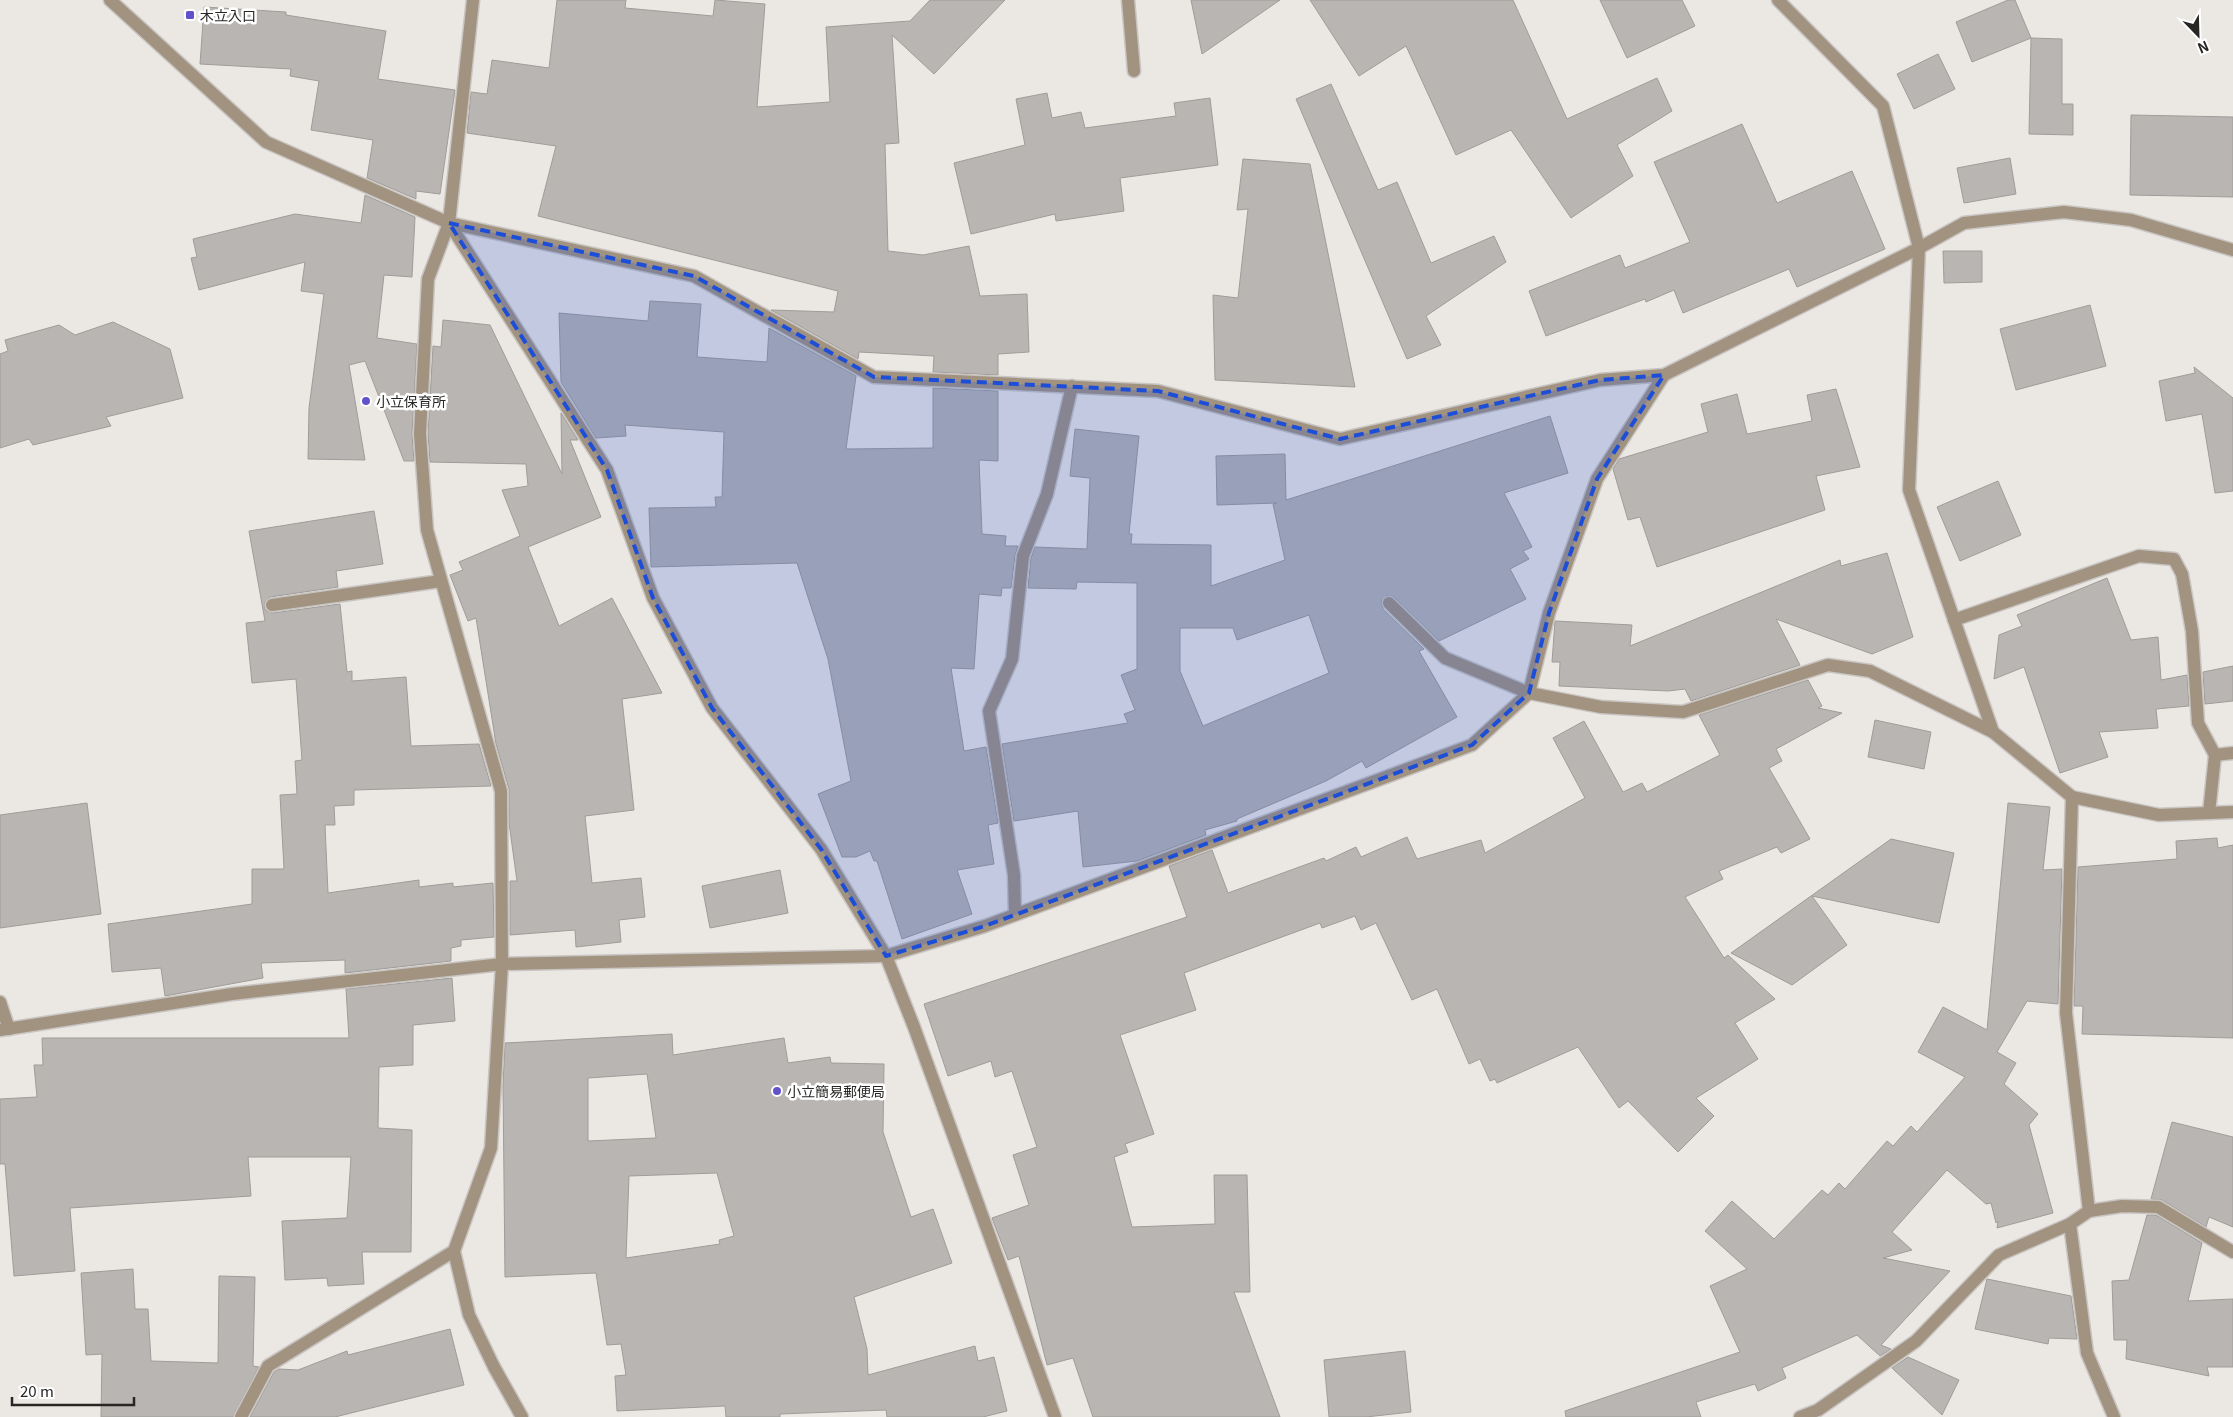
<svg xmlns="http://www.w3.org/2000/svg" width="2233" height="1417" viewBox="0 0 2233 1417" font-family="Georgia,'Noto Sans JP',serif">
	<style>
		.building { fill: #b8b5b2; stroke: #9f9c99; fill-rule: evenodd }
		.lines { fill: none; stroke-linecap: round; stroke-linejoin: round }
		.service-casing { stroke: #c8c5c2; stroke-width: 15 }
		.minor-casing { stroke: #c8c5c2; stroke-width: 15 }
		.service { stroke: #a29381; stroke-width: 12 }
		.minor { stroke: #a29381; stroke-width: 12 }
		.marked { fill: #1d4ed8; fill-opacity: 0.2; stroke: #1d4ed8; stroke-width: 4; stroke-dasharray: 10 6; stroke-linejoin: round }
		.poi-dot { fill: #6151ca; stroke: #fff; stroke-width: 2 }
		.labels { text-anchor: middle; dominant-baseline: central; stroke-width: 5; stroke-linejoin: round; paint-order: stroke }
		.poi-label { font-size: 14px; fill: #272625; stroke: #fff; text-anchor: start }
	</style>
	<rect width="100%" height="100%" fill="#ebe8e4"/>
	<g class="building">
		<path d="M 557,0 L 626,0 L 625,8 L 713,16 L 715,0 L 765,4 L 757,107 L 830,102 L 826,27 L 910,21 L 930,0 L 1005,0 L 934,74 L 892,35 L 899,143 L 885,144 L 888,251 L 923,255 L 969,246 L 980,296 L 1027,294 L 1029,352 L 998,354 L 998,375 L 933,372 L 934,356 L 859,352 L 858,359 L 771,310 L 834,312 L 838,291 L 538,216 L 556,146 L 467,133 L 471,92 L 487,94 L 492,60 L 549,68 Z"/>
		<path d="M 1191,0 L 1280,0 L 1202,54 Z"/>
		<path d="M 1310,0 L 1513,0 L 1567,119 L 1657,78 L 1672,111 L 1617,145 L 1633,176 L 1571,218 L 1511,130 L 1456,155 L 1406,46 L 1359,76 Z"/>
		<path d="M 1600,0 L 1682,0 L 1695,26 L 1627,58 Z"/>
		<path d="M 2008,0 L 2015,0 L 2031,38 L 1972,62 L 1956,22 Z"/>
		<path d="M 204,7 L 286,12 L 286,15 L 386,31 L 378,79 L 455,90 L 440,194 L 416,191 L 416,199 L 367,178 L 373,140 L 311,130 L 319,81 L 290,76 L 291,69 L 200,64 Z"/>
		<path d="M 2031,38 L 2062,39 L 2062,104 L 2073,104 L 2073,135 L 2029,134 Z"/>
		<path d="M 1938,54 L 1955,89 L 1914,109 L 1897,74 Z"/>
		<path d="M 1331,84 L 1378,190 L 1397,182 L 1431,263 L 1494,236 L 1506,262 L 1426,316 L 1441,345 L 1407,359 L 1296,99 Z"/>
		<path d="M 1047,93 L 1052,118 L 1081,112 L 1085,128 L 1176,116 L 1174,103 L 1210,98 L 1218,165 L 1120,178 L 1124,211 L 1056,221 L 1055,214 L 971,234 L 954,163 L 1025,145 L 1016,99 Z"/>
		<path d="M 2131,115 L 2233,117 L 2233,197 L 2130,195 Z"/>
		<path d="M 1742,124 L 1777,203 L 1852,171 L 1885,249 L 1797,287 L 1789,269 L 1683,313 L 1674,290 L 1646,302 L 1645,299 L 1546,336 L 1529,291 L 1620,255 L 1625,268 L 1690,242 L 1654,162 Z"/>
		<path d="M 2010,158 L 2016,194 L 1964,203 L 1957,168 Z"/>
		<path d="M 1243,159 L 1310,164 L 1355,387 L 1215,380 L 1213,295 L 1238,298 L 1248,209 L 1237,210 Z"/>
		<path d="M 365,195 L 415,217 L 412,277 L 384,275 L 377,338 L 417,344 L 412,434 L 414,461 L 404,461 L 365,361 L 349,365 L 365,460 L 308,459 L 309,408 L 324,294 L 301,291 L 305,262 L 199,290 L 191,258 L 197,257 L 193,239 L 295,214 L 361,223 Z"/>
		<path d="M 1943,251 L 1982,251 L 1982,282 L 1944,283 Z"/>
		<path d="M 650,301 L 701,304 L 697,357 L 767,362 L 769,328 L 856,376 L 846,449 L 933,448 L 933,388 L 998,391 L 998,461 L 979,460 L 982,534 L 1006,536 L 1005,546 L 1018,546 L 1015,555 L 1011,588 L 1002,588 L 1001,596 L 979,594 L 974,669 L 951,668 L 964,751 L 986,747 L 998,823 L 988,825 L 994,864 L 957,870 L 972,914 L 902,939 L 877,861 L 874,861 L 870,851 L 856,857 L 842,857 L 818,794 L 851,781 L 828,659 L 797,563 L 651,567 L 649,508 L 716,507 L 715,497 L 722,497 L 724,432 L 625,425 L 626,436 L 596,438 L 561,382 L 559,313 L 648,321 Z"/>
		<path d="M 2090,305 L 2106,366 L 2016,390 L 2000,329 Z"/>
		<path d="M 443,320 L 490,325 L 562,474 L 561,413 L 578,440 L 570,440 L 601,517 L 528,547 L 559,626 L 612,598 L 662,693 L 622,699 L 634,810 L 585,816 L 592,883 L 641,878 L 645,917 L 619,920 L 621,942 L 576,947 L 575,930 L 510,935 L 510,881 L 517,881 L 509,823 L 509,789 L 496,744 L 476,618 L 468,621 L 450,575 L 463,570 L 459,562 L 520,536 L 502,490 L 528,486 L 526,464 L 430,462 L 428,434 L 433,346 L 441,347 Z"/>
		<path d="M 113,322 L 170,349 L 183,398 L 106,417 L 111,426 L 33,445 L 29,439 L 0,448 L 0,354 L 8,351 L 5,340 L 59,325 L 75,335 Z"/>
		<path d="M 2194,367 L 2233,398 L 2233,491 L 2215,493 L 2202,414 L 2166,421 L 2159,381 L 2195,373 Z"/>
		<path d="M 1836,389 L 1860,467 L 1816,476 L 1825,510 L 1657,567 L 1640,517 L 1628,520 L 1613,469 L 1619,459 L 1708,432 L 1701,404 L 1737,394 L 1747,434 L 1812,421 L 1807,395 Z"/>
		<path d="M 1550,416 L 1568,473 L 1504,493 L 1532,547 L 1523,551 L 1529,559 L 1510,569 L 1526,599 L 1439,641 L 1394,597 L 1387,595 L 1381,601 L 1383,609 L 1424,649 L 1419,651 L 1457,717 L 1366,768 L 1362,761 L 1326,781 L 1237,819 L 1237,821 L 1205,830 L 1206,835 L 1137,861 L 1083,867 L 1078,811 L 1014,821 L 1002,744 L 1128,723 L 1124,714 L 1135,710 L 1121,675 L 1137,669 L 1137,583 L 1077,582 L 1076,589 L 1028,588 L 1031,558 L 1035,547 L 1087,549 L 1090,478 L 1070,476 L 1075,429 L 1139,436 L 1129,534 L 1132,534 L 1131,544 L 1211,545 L 1211,586 L 1285,560 L 1273,504 L 1277,503 L 1217,505 L 1216,456 L 1285,454 L 1286,500 ZM 1309,615 L 1329,673 L 1203,726 L 1180,671 L 1180,628 L 1233,628 L 1237,640 Z"/>
		<path d="M 1998,481 L 2021,535 L 1960,561 L 1937,507 Z"/>
		<path d="M 374,511 L 383,564 L 336,571 L 338,587 L 270,597 L 265,602 L 265,610 L 273,613 L 340,604 L 347,672 L 352,671 L 352,681 L 406,677 L 411,746 L 479,744 L 491,786 L 354,790 L 354,805 L 334,806 L 335,825 L 325,825 L 328,893 L 419,880 L 419,887 L 453,883 L 453,887 L 493,883 L 494,937 L 461,940 L 461,946 L 451,948 L 451,961 L 345,973 L 345,960 L 261,963 L 263,978 L 165,996 L 161,968 L 112,972 L 108,924 L 252,904 L 252,869 L 284,869 L 280,795 L 297,794 L 295,761 L 302,760 L 296,679 L 252,683 L 246,623 L 265,621 L 249,531 Z"/>
		<path d="M 1887,553 L 1913,637 L 1872,654 L 1776,619 L 1800,665 L 1691,701 L 1685,689 L 1668,691 L 1559,686 L 1560,662 L 1552,662 L 1555,621 L 1632,625 L 1630,646 L 1840,560 L 1841,566 Z"/>
		<path d="M 2107,578 L 2131,640 L 2158,637 L 2161,680 L 2187,675 L 2189,706 L 2156,709 L 2158,728 L 2099,732 L 2108,757 L 2060,773 L 2024,667 L 1994,679 L 1999,635 L 2022,626 L 2017,615 Z"/>
		<path d="M 2233,666 L 2233,701 L 2205,704 L 2203,672 Z"/>
		<path d="M 1808,680 L 1822,706 L 1818,708 L 1842,713 L 1776,749 L 1782,761 L 1769,768 L 1810,839 L 1781,853 L 1777,847 L 1719,871 L 1723,879 L 1685,897 L 1724,958 L 1728,955 L 1775,999 L 1735,1023 L 1758,1059 L 1696,1098 L 1714,1116 L 1678,1152 L 1628,1101 L 1619,1108 L 1578,1047 L 1497,1083 L 1495,1079 L 1490,1081 L 1480,1059 L 1469,1064 L 1437,989 L 1412,1000 L 1376,923 L 1361,930 L 1355,916 L 1322,928 L 1320,923 L 1184,973 L 1196,1010 L 1120,1035 L 1154,1134 L 1125,1144 L 1128,1152 L 1114,1157 L 1132,1227 L 1215,1224 L 1214,1175 L 1247,1175 L 1250,1292 L 1234,1292 L 1280,1417 L 1093,1417 L 1073,1358 L 1047,1365 L 1019,1256 L 1008,1260 L 992,1218 L 1029,1205 L 1013,1155 L 1037,1147 L 1012,1071 L 995,1077 L 991,1061 L 948,1076 L 924,1004 L 1187,917 L 1169,866 L 1212,850 L 1228,893 L 1324,858 L 1326,861 L 1356,847 L 1361,857 L 1407,837 L 1417,859 L 1481,840 L 1485,853 L 1585,798 L 1553,738 L 1584,721 L 1623,792 L 1642,783 L 1647,792 L 1720,755 L 1699,715 Z"/>
		<path d="M 1875,720 L 1931,732 L 1924,769 L 1868,757 Z"/>
		<path d="M 87,803 L 101,914 L 0,928 L 0,815 Z"/>
		<path d="M 2008,803 L 2050,807 L 2043,870 L 2062,869 L 2058,1004 L 2027,1001 L 1997,1052 L 2016,1063 L 2004,1084 L 2038,1114 L 2029,1125 L 2053,1213 L 1997,1228 L 1998,1221 L 1996,1223 L 1991,1203 L 1986,1204 L 1947,1170 L 1892,1232 L 1912,1250 L 1883,1258 L 1950,1271 L 1881,1345 L 1891,1349 L 1880,1356 L 1857,1335 L 1782,1368 L 1786,1378 L 1758,1391 L 1755,1384 L 1696,1402 L 1701,1417 L 1566,1417 L 1565,1411 L 1740,1352 L 1710,1286 L 1747,1269 L 1705,1231 L 1732,1201 L 1774,1239 L 1822,1190 L 1828,1195 L 1839,1183 L 1845,1189 L 1887,1141 L 1893,1146 L 1911,1126 L 1917,1132 L 1965,1077 L 1918,1052 L 1943,1007 L 1987,1030 Z"/>
		<path d="M 2217,838 L 2218,848 L 2233,845 L 2233,1038 L 2082,1034 L 2083,1006 L 2074,1006 L 2078,867 L 2177,859 L 2176,841 Z"/>
		<path d="M 1891,839 L 1954,853 L 1939,923 L 1812,896 L 1847,945 L 1792,985 L 1731,953 Z"/>
		<path d="M 780,870 L 788,913 L 710,928 L 702,886 Z"/>
		<path d="M 452,978 L 455,1021 L 413,1025 L 413,1065 L 379,1067 L 378,1128 L 412,1130 L 411,1252 L 362,1252 L 364,1284 L 328,1286 L 327,1278 L 285,1280 L 282,1221 L 347,1218 L 351,1157 L 248,1157 L 251,1196 L 70,1208 L 75,1271 L 14,1276 L 5,1164 L 0,1164 L 0,1099 L 37,1097 L 34,1065 L 43,1065 L 42,1038 L 349,1038 L 346,989 Z"/>
		<path d="M 672,1034 L 673,1055 L 784,1038 L 788,1063 L 830,1057 L 831,1063 L 884,1064 L 883,1132 L 911,1217 L 933,1209 L 952,1263 L 854,1297 L 867,1349 L 868,1375 L 975,1346 L 978,1361 L 994,1357 L 1007,1411 L 983,1417 L 887,1417 L 886,1410 L 780,1414 L 780,1417 L 726,1417 L 725,1406 L 617,1411 L 615,1376 L 626,1375 L 621,1344 L 607,1345 L 596,1273 L 505,1277 L 503,1085 L 505,1043 ZM 647,1074 L 656,1138 L 588,1141 L 588,1078 ZM 717,1173 L 734,1236 L 719,1240 L 720,1244 L 626,1258 L 629,1176 Z"/>
		<path d="M 2172,1122 L 2233,1137 L 2233,1227 L 2209,1217 L 2206,1227 L 2162,1200 L 2151,1199 Z"/>
		<path d="M 2147,1215 L 2156,1215 L 2202,1243 L 2188,1301 L 2233,1299 L 2233,1367 L 2207,1367 L 2209,1376 L 2126,1359 L 2127,1340 L 2114,1340 L 2112,1281 L 2129,1280 Z"/>
		<path d="M 133,1269 L 135,1309 L 148,1309 L 151,1361 L 218,1363 L 219,1276 L 255,1277 L 253,1366 L 259,1367 L 233,1417 L 101,1417 L 102,1354 L 86,1355 L 81,1273 Z"/>
		<path d="M 1987,1279 L 2071,1296 L 2077,1339 L 2049,1338 L 2048,1344 L 1975,1329 Z"/>
		<path d="M 450,1329 L 464,1385 L 335,1417 L 250,1417 L 274,1372 L 279,1369 L 298,1370 L 347,1351 L 348,1355 Z"/>
		<path d="M 1405,1351 L 1411,1412 L 1366,1417 L 1329,1417 L 1324,1360 Z"/>
		<path d="M 1908,1357 L 1959,1380 L 1942,1415 L 1892,1368 Z"/>
	</g>
	<g class="lines">
		<defs>
			<g id="service">
				<path d="M 1128,0 L 1134,71"/>
				<path d="M 1389,603 L 1445,658 L 1529,693 L 1601,707 L 1683,712 L 1828,665 L 1870,671 L 1993,732"/>
				<path d="M 272,605 L 441,581"/>
				<path d="M 1954,620 L 2139,556 L 2174,559 L 2182,574 L 2192,631 L 2198,723 L 2215,755 L 2209,813"/>
				<path d="M 2215,755 L 2233,753"/>
				<path d="M 1015,914 L 1014,875 L 989,711 L 1012,659 L 1023,556 L 1047,494 L 1072,386"/>
				<path d="M 0,1002 L 9,1029"/>
				<path d="M 2089,1211 L 2122,1206 L 2158,1207 L 2233,1252"/>
				<path d="M 454,1251 L 469,1315 L 494,1367 L 522,1417"/>
			</g>
			<g id="minor">
				<path d="M 110,0 L 266,142 L 449,223 L 694,276 L 874,377 L 1158,391 L 1340,439 L 1600,380 L 1664,375 L 1919,248 L 1964,223 L 2064,212 L 2131,220 L 2233,250"/>
				<path d="M 1778,0 L 1883,106 L 1919,248 L 1909,490 L 1993,732 L 2072,797 L 2066,1013 L 2089,1211 L 2070,1224 L 2087,1353 L 2114,1417"/>
				<path d="M 449,223 L 607,470 L 653,598 L 712,708 L 821,849 L 886,956 L 914,1027 L 1055,1417"/>
				<path d="M 2072,797 L 2159,815 L 2233,812"/>
				<path d="M 0,1030 L 232,994 L 502,964 L 886,956 L 985,926 L 1472,745 L 1529,693 L 1549,613 L 1597,479 L 1664,375"/>
				<path d="M 241,1417 L 268,1366 L 454,1251 L 491,1148 L 502,964 L 501,791 L 427,530 L 420,434 L 428,279 L 449,223 L 473,0"/>
				<path d="M 1800,1417 L 1818,1410 L 1916,1341 L 1999,1255 L 2070,1224"/>
			</g>
		</defs>
		<use href="#service" class="service-casing"/>
		<use href="#minor" class="minor-casing"/>
		<use href="#service" class="service"/>
		<use href="#minor" class="minor"/>
	</g>
	<path class="marked" d="M 449,223 L 694,276 L 874,377 L 1158,391 L 1340,439 L 1600,380 L 1664,375 L 1597,479 L 1549,613 L 1529,693 L 1472,745 L 985,926 L 886,956 L 821,849 L 712,708 L 653,598 L 607,470 Z"/>
	<g class="poi-dot">
		<rect x="185" y="10" width="10" height="10" rx="2.5"/>
		<circle cx="366" cy="401" r="5"/>
		<circle cx="777" cy="1091" r="5"/>
	</g>
	<g class="labels">
		<g class="poi-label">
			<text x="200" y="15">木立入口</text>
			<text x="376" y="401">小立保育所</text>
			<text x="787" y="1091">小立簡易郵便局</text>
		</g>
	</g>
	<g transform="translate(2198 35) rotate(157)" stroke="#ffffff" stroke-width="4" paint-order="stroke">
	<path d="M0-4L9 19L0 12L-9 19Z" fill="#272625"/>
	<text y="-8" font-size="14" font-weight="bold" text-anchor="middle" fill="#272625">N</text>
	</g>
	<path d="M12 1397v8h122v-8" fill="none" stroke="#272625" stroke-width="2.5"/>
	<text x="20" y="1397" font-size="15" fill="#272625" stroke="#ffffff" stroke-width="4" paint-order="stroke">20 m</text>
</svg>
